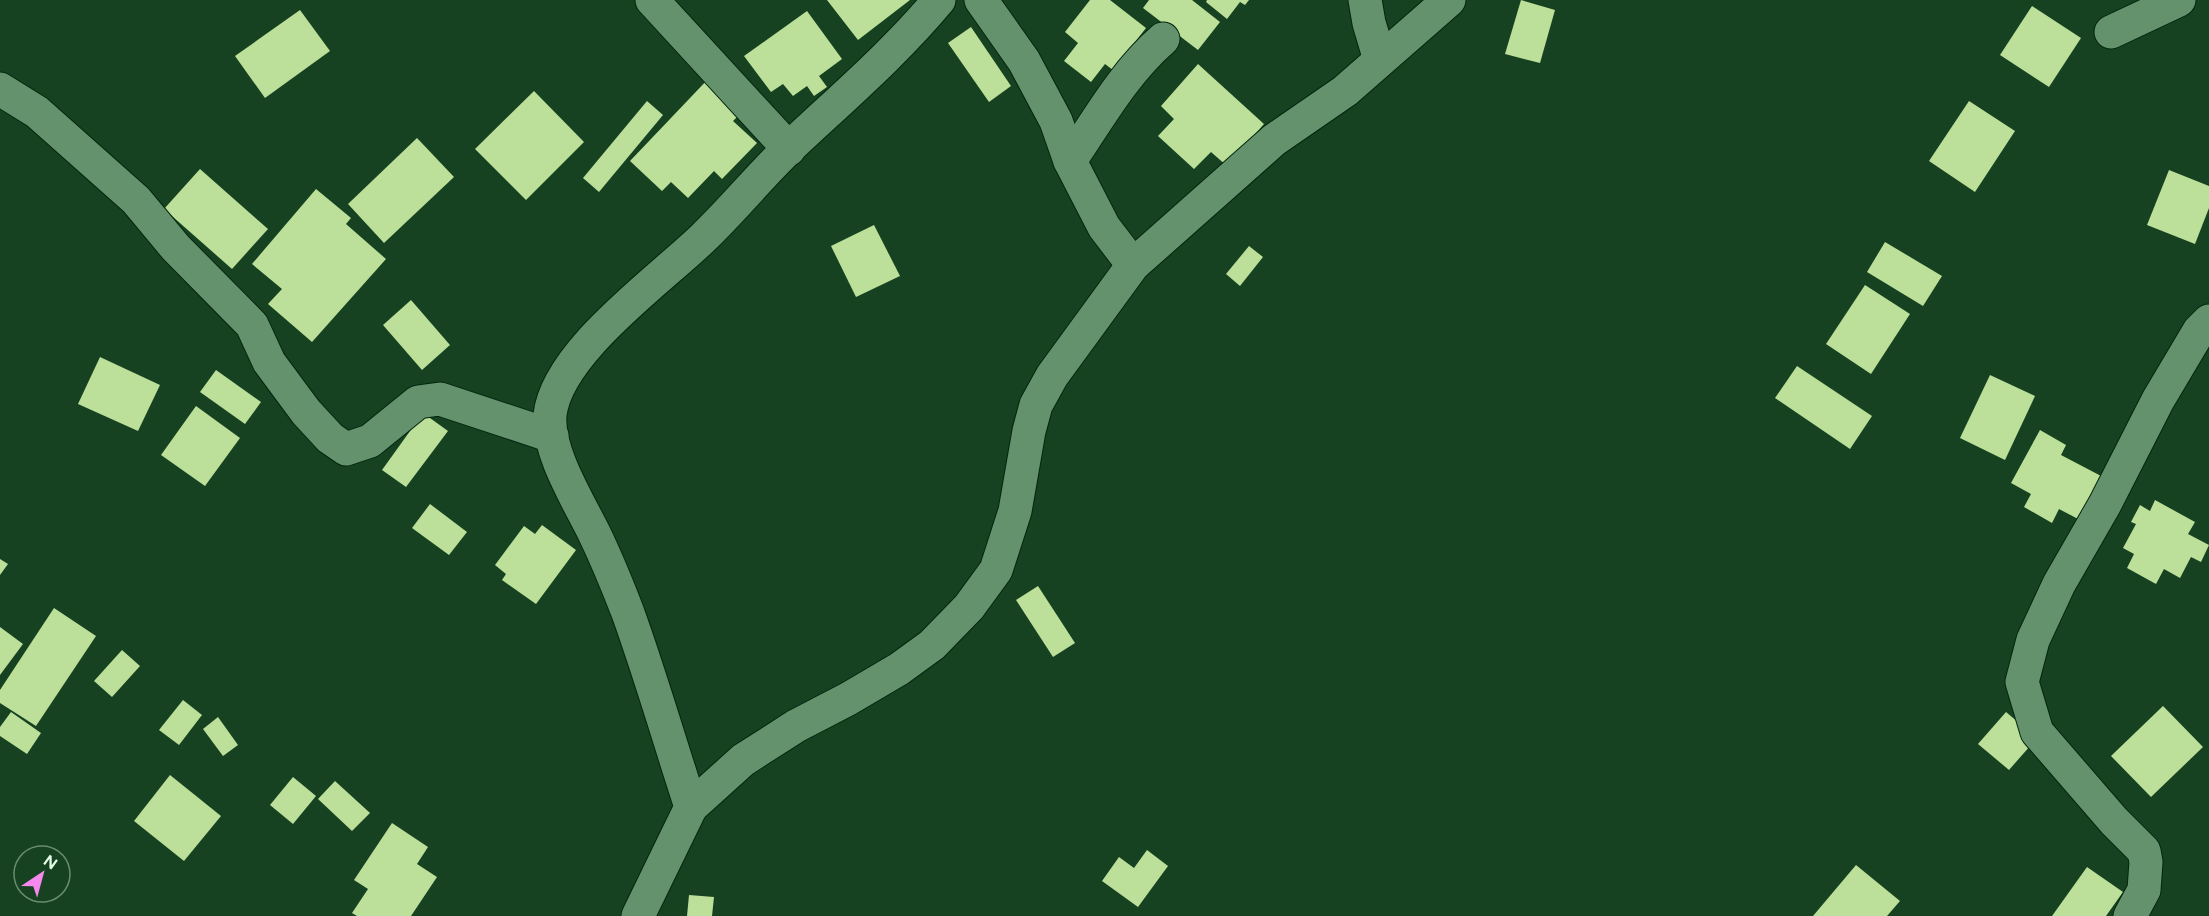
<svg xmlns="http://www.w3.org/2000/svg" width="2209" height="916" viewBox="0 0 2209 916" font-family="Figtree,sans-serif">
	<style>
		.building { fill: #bce099 }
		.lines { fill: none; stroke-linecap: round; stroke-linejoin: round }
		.minor-casing { stroke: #04260f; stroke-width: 35 }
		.minor { stroke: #64926d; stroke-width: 33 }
	</style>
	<rect width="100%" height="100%" fill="#164222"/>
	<g class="building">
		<path d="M 827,0 L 910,0 L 858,40 Z"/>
		<path d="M 1090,0 L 1110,0 L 1146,28 L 1113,70 L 1105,64 L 1091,82 L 1064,61 L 1078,43 L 1065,32 Z"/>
		<path d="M 1149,0 L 1192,0 L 1220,22 L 1198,50 L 1143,8 Z"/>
		<path d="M 1207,0 L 1249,0 L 1245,5 L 1240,2 L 1227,19 L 1206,2 Z"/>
		<path d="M 1521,0 L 1555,10 L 1540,63 L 1505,54 Z"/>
		<path d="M 2032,6 L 2081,38 L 2049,87 L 2000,55 Z"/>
		<path d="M 300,10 L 330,51 L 265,98 L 235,56 Z"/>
		<path d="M 807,11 L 842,59 L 819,76 L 827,87 L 814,96 L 807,86 L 793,96 L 783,84 L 771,92 L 744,56 Z"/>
		<path d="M 971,27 L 1011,86 L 989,102 L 948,43 Z"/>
		<path d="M 1198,64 L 1264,124 L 1227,166 L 1211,152 L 1194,169 L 1158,136 L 1174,119 L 1161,106 Z"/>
		<path d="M 710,77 L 745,109 L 733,121 L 757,143 L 722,179 L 714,171 L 688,198 L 671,182 L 662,191 L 630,161 Z"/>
		<path d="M 534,91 L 584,142 L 526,200 L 475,149 Z"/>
		<path d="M 647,101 L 663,115 L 599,192 L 583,178 Z"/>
		<path d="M 1969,101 L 2015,131 L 1975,192 L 1929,161 Z"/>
		<path d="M 417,138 L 454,177 L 384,243 L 348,204 Z"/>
		<path d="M 200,169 L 268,229 L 232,269 L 164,209 Z"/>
		<path d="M 2169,170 L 2209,186 L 2209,208 L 2195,244 L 2147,225 Z"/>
		<path d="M 316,189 L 351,218 L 346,224 L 386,259 L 312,342 L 268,304 L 282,289 L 252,264 Z"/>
		<path d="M 874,225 L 900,276 L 856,297 L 831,246 Z"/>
		<path d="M 1885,242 L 1942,276 L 1923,306 L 1867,272 Z"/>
		<path d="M 1249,246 L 1263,257 L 1240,286 L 1226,274 Z"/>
		<path d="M 1865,285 L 1910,314 L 1871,374 L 1826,344 Z"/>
		<path d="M 411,300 L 450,345 L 422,370 L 383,325 Z"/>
		<path d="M 100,357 L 160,385 L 138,431 L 78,404 Z"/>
		<path d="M 1797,366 L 1872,416 L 1850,449 L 1775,398 Z"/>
		<path d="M 216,370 L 261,402 L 245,424 L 200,392 Z"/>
		<path d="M 1990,375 L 2035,396 L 2005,460 L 1960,438 Z"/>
		<path d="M 196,406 L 240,438 L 205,486 L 161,455 Z"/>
		<path d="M 423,413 L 448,431 L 406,487 L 382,470 Z"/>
		<path d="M 2040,430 L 2066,445 L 2061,455 L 2103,477 L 2080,520 L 2059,509 L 2052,523 L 2024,507 L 2031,494 L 2011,483 Z"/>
		<path d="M 2155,500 L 2195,522 L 2188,534 L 2209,545 L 2201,562 L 2191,557 L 2180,578 L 2164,569 L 2156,584 L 2127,568 L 2134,554 L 2123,548 L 2136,524 L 2131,522 L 2140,505 L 2150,511 Z"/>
		<path d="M 430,504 L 467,532 L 449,555 L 412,528 Z"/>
		<path d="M 542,525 L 576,550 L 536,604 L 502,580 L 506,574 L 495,565 L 524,526 L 535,534 Z"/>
		<path d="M 0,559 L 8,564 L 0,575 Z"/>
		<path d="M 1038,586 L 1075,643 L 1053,657 L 1016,600 Z"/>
		<path d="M 54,608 L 96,636 L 36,726 L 0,703 L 0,690 Z"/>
		<path d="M 0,627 L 23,644 L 0,675 Z"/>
		<path d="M 122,650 L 140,666 L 112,697 L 94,681 Z"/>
		<path d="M 183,700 L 202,715 L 179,745 L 159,730 Z"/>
		<path d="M 2163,706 L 2203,747 L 2151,797 L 2111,756 Z"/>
		<path d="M 11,712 L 41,733 L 27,754 L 0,736 L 0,727 Z"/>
		<path d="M 2006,712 L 2037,738 L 2009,770 L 1978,744 Z"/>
		<path d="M 218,717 L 238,745 L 223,756 L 203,729 Z"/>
		<path d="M 170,775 L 221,816 L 184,861 L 134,821 Z"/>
		<path d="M 293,777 L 316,796 L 293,824 L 270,805 Z"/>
		<path d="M 335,781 L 370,813 L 352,831 L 318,799 Z"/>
		<path d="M 392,823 L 428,847 L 417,864 L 437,877 L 411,916 L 357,916 L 352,913 L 368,889 L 354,880 Z"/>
		<path d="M 1147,850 L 1168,866 L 1138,907 L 1102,881 L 1119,857 L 1134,868 Z"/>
		<path d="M 1856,865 L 1900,901 L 1887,916 L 1813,916 Z"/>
		<path d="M 2087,867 L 2123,892 L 2106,916 L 2052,916 Z"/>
		<path d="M 689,895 L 714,897 L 712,916 L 687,916 Z"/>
	</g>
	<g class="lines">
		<defs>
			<g id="minor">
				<path d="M 652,0 L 789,149"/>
				<path d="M 981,0 L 1024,61 L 1056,121 L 1070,161 L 1104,227 L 1133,265"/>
				<path d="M 1365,0 L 1369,23 L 1380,60"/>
				<path d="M 2111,32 L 2179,0"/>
				<path d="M 0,89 L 37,112 L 136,200 L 176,248 L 252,325 L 269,362 L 306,412 L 330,438 L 346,449 L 370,441 L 418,402 L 440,399 L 552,436"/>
				<path d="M 1070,161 C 1099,118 1124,73 1163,39"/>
				<path d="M 691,807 L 743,760 L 796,726 L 848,699 L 899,669 L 932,645 L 969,607 L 996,570 L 1015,511 L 1029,431 L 1036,405 L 1052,376 L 1133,265 L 1274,140 L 1345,91 L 1449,0"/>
				<path d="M 638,916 L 691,807 C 670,743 651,677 628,613 C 618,587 607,560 595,535 C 579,502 547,452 550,415 C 557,352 660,280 704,237 C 734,208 760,176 790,147 C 841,99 894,54 939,0"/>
				<path d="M 2130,916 L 2144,890 L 2146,862 L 2144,851 L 2114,821 L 2037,732 L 2022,682 L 2033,640 L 2059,584 L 2105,504 L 2158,400 L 2199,331 L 2209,321"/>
			</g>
		</defs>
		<use href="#minor" class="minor-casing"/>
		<use href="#minor" class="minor"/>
	</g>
	<g transform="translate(42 874) rotate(36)"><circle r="28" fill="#164222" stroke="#688c71" stroke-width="1.5"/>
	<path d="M0-4.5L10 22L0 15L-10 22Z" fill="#f689ed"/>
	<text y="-9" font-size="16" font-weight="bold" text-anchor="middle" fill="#e4fce8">N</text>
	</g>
</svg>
